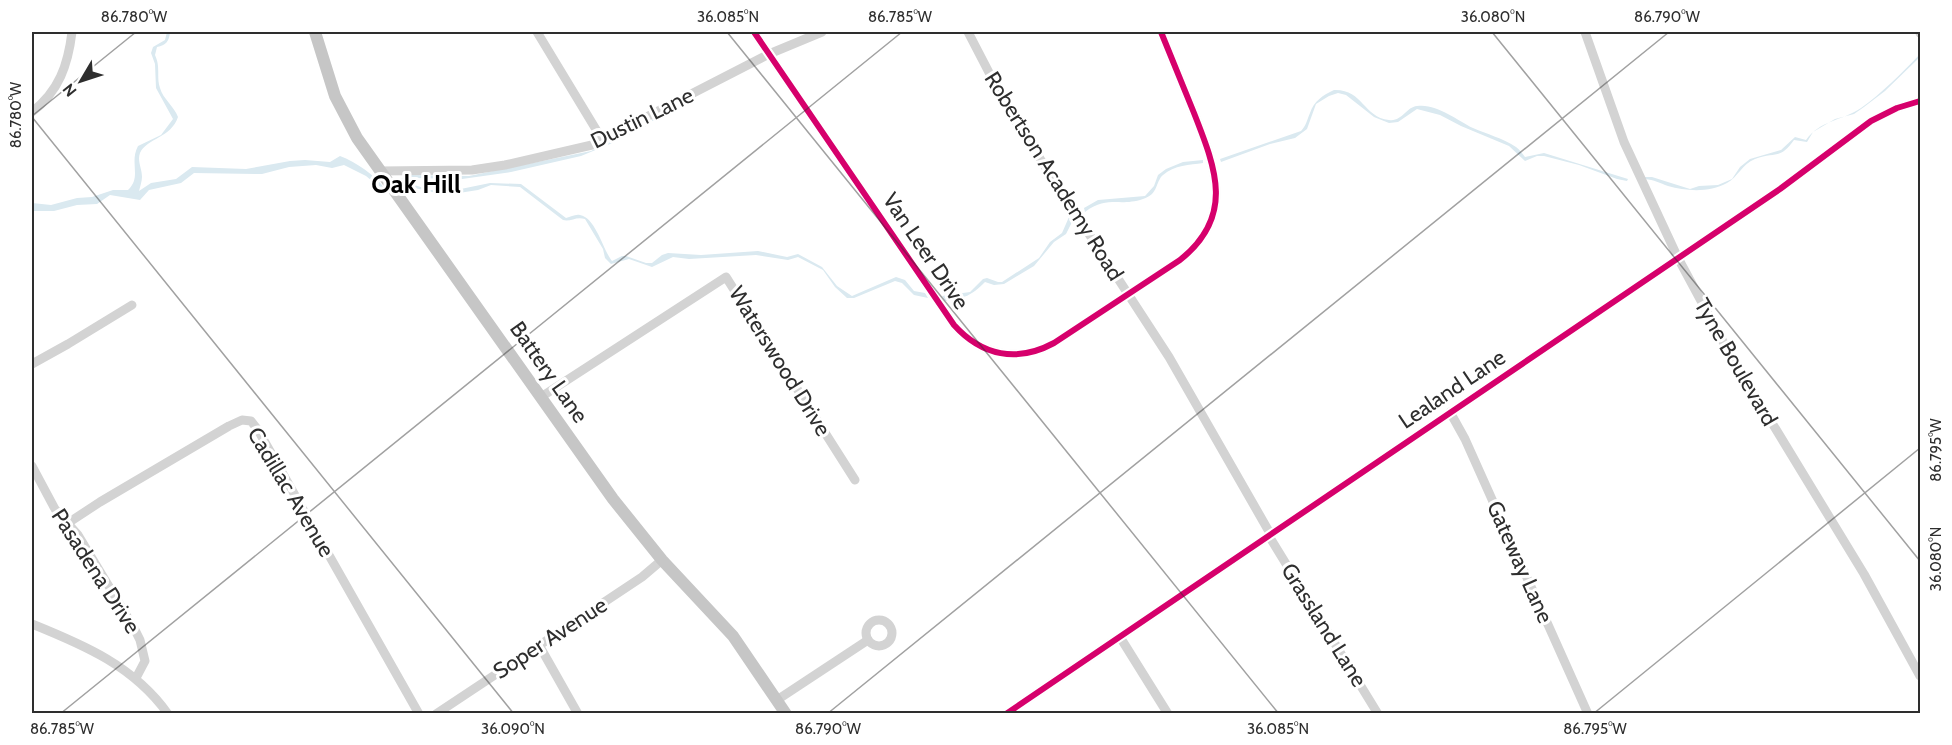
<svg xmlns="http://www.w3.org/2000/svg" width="1952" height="745" viewBox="0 0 1952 745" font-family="Cabin,sans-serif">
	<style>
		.water { fill: #dae9f0 }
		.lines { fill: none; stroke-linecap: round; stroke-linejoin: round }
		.stream { stroke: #dae9f0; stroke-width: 2 }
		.minor { stroke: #d3d3d3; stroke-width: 9 }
		.major { stroke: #c6c6c6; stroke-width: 12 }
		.cycleway-casing { stroke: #fff; stroke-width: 10 }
		.cycleway { stroke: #d6006c; stroke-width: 6 }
		.ticks { fill: none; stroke: #2e2e2e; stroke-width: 1.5; stroke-opacity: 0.45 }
		.labels { text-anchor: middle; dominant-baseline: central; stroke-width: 6; stroke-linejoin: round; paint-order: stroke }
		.street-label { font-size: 22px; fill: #2e2e2e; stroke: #fff }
		.quarter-label { font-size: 26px; font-weight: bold; fill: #000; stroke: #fff }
		.neatline { fill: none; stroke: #2e2e2e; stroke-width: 2 }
		.ticks-label { font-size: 15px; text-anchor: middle; fill: #2e2e2e }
	</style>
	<rect width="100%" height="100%" fill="#fff"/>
	<g class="water">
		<path d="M 167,32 L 170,32 C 169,42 166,45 157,47 L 155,55 C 161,68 156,76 160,88 C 163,99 174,106 178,117 C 171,138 147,138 140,153 C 137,161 142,168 142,177 C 142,181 140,187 139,191 L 151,183 L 176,179 L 192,167 L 246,169 L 290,161 L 305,160 L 330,162 L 340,156 C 356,162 375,175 385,189 L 378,186 L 366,176 L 344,165 L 332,168 L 316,165 L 289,167 L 262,174 L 194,173 L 181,183 L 149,190 L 140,200 L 110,195 L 97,204 L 77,205 L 54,211 L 32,211 L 32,203 L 51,205 L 77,198 L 92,197 L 113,190 L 128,190 C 142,177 129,163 138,146 L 161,135 L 173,119 L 156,88 L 155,64 L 151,53 L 153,47 L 165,40 Z"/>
		<path d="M 1920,54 L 1920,57 L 1885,91 L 1864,107 L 1854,114 L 1835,119 L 1813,132 L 1807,142 L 1794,140 C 1779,161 1775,151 1755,159 C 1742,164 1738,177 1727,183 C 1709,193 1686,191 1668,186 C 1660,183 1654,180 1645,179 L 1645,177 L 1652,177 L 1690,189 L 1699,186 L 1718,185 L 1732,179 L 1740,167 L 1750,159 L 1781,150 L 1795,137 L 1806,140 C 1820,120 1842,121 1861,108 C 1882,93 1902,73 1920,54 Z"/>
		<path d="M 1334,90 C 1363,89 1363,117 1389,120 C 1402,122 1406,107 1417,106 C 1436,103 1457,120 1473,128 C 1487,134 1502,138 1516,147 C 1520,150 1522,153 1525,157 L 1544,153 L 1628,179 L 1627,181 L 1617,179 L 1579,165 L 1544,156 L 1537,156 L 1525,161 L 1509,146 L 1461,126 L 1440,115 L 1417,109 L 1398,122 L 1389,123 L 1374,117 L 1346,95 L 1338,93 L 1329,96 L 1316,104 L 1307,129 L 1295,138 L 1270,144 L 1221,162 L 1220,159 L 1301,131 C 1306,126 1307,120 1310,113 C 1314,101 1323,95 1334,90 Z"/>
		<path d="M 644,123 L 646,126 L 610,144 L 581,156 L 511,172 L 462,179 L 414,178 L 405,182 L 430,190 L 451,191 L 490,183 L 521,184 L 566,218 C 571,217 575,214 580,215 C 596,218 603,250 612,261 L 622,256 L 626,256 L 646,263 L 652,263 L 662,255 L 668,253 L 701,255 L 758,251 L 787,257 L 798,254 L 822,267 L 837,286 L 852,296 L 896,277 L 905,280 L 914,291 L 925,293 L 928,298 L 914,295 L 902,283 L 895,281 L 854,298 L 847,298 L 835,287 L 823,270 L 798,257 L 788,260 L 756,255 L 689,259 L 673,257 L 652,267 L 629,259 L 611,264 L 605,258 L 603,249 L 585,219 C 576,216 571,222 563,220 L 520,187 L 491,185 L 478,190 L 446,195 L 410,187 L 399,187 L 394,181 L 411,175 L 469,176 L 591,151 Z"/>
		<path d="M 1203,160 L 1203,163 C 1190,165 1174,165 1163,175 C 1155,182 1159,194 1143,199 C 1120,207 1108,195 1085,212 L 1084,208 L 1098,200 L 1145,196 L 1154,186 L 1158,175 L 1166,169 L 1183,162 Z"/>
		<path d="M 1069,217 L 1072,222 L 1066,234 L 1054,242 L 1034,266 L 1004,284 L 994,285 L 985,282 C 971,296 965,298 945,301 L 942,296 L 970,292 L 983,279 L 987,278 L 998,282 L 1002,282 L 1039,258 L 1050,242 L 1062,233 Z"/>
	</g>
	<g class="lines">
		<path class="stream" d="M 653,120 L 655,119"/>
		<g class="minor">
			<path d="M 537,32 L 603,141"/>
			<path d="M 754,32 L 954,325 C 982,356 1017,363 1054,343 L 1180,260 C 1235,216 1216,169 1194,113 C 1183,86 1172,59 1161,32"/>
			<path d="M 968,32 L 1009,111 L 1169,357 L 1271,535"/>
			<path d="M 1585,32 L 1624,142 L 1678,258 L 1727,349 L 1864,574 L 1920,676"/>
			<path d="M 1920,32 L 1920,33"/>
			<path d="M 32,112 C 59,91 68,65 72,32"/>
			<path d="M 380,171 L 472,170 L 505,165 L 592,145 L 769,54 L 822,32"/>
			<path d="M 32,364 L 68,344 L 132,305"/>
			<path d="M 541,397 L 726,277 L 855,480"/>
			<path d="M 1450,412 L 1465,439 L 1588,714"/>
			<path d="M 32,466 L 55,509 L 78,535 L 134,628 L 140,640 L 145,661 L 136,678"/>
			<path d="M 68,523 L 100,502 L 229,426 L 242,420 L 251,421 L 258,430 L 419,714"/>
			<path d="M 1269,536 L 1378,714"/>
			<circle cx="879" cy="633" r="13"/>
			<path d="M 32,624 C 84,645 134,666 168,714"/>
			<path d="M 1120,637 L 1168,714"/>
			<path d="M 539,645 L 578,714"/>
			<path d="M 777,700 L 868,640"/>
			<path d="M 436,714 L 642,577 L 662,560"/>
			<path d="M 1006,714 L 1780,189 L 1871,121 L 1897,108 L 1920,101"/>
		</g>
		<path class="major" d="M 315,32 L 335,96 L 357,138 L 613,499 L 662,560 L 733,636 L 786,714"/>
		<defs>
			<g id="cycleway">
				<path d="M 754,32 L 954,325 C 982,356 1017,363 1054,343 L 1180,260 C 1235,216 1216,169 1194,113 C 1183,86 1172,59 1161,32"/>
				<path d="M 1006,714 L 1780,189 L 1871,121 L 1897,108 L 1920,101"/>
			</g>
		</defs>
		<use href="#cycleway" class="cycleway-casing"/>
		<use href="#cycleway" class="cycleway"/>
	</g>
	<path class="ticks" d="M 727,32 L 1279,714M 1492,32 L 1920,561M 32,116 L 136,32M 32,117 L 514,714M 60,714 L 902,32M 827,714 L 1669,32M 1593,714 L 1920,448"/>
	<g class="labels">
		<g class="street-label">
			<text transform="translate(642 118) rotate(-26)">Dustin Lane</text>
			<text transform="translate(1054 176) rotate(58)">Robertson Academy Road</text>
			<text transform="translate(926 251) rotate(56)">Van Leer Drive</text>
			<text transform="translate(780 361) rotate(58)">Waterswood Drive</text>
			<text transform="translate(1736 362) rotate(60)">Tyne Boulevard</text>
			<text transform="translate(549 372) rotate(55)">Battery Lane</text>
			<text transform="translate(1452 389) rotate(-34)">Lealand Lane</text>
			<text transform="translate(291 492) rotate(59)">Cadillac Avenue</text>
			<text transform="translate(1520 562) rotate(66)">Gateway Lane</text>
			<text transform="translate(96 571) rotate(57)">Pasadena Drive</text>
			<text transform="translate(1324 625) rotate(58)">Grassland Lane</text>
			<text transform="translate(550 638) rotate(-33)">Soper Avenue</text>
		</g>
		<g class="quarter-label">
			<text x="416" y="184">Oak Hill</text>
		</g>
	</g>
	<rect width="1952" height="745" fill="none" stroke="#ffffff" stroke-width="66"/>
	<g transform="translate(81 81) rotate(231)" stroke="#ffffff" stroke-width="4.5" paint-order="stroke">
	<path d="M0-4.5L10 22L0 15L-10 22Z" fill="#2e2e2e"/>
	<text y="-9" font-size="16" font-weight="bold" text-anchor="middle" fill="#2e2e2e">N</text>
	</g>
	<rect x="33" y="33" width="1886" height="679" class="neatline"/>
	<g class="ticks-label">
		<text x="134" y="22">86.780°W</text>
		<text x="728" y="22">36.085°N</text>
		<text x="900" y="22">86.785°W</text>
		<text x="1493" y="22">36.080°N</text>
		<text x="1667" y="22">86.790°W</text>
		<text transform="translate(16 115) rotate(-90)" y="5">86.780°W</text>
		<text transform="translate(1936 450) rotate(-90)" y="5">86.795°W</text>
		<text transform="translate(1936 559) rotate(-90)" y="5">36.080°N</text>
		<text x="62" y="734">86.785°W</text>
		<text x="513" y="734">36.090°N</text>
		<text x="828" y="734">86.790°W</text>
		<text x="1278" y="734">36.085°N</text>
		<text x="1595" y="734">86.795°W</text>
	</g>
</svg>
